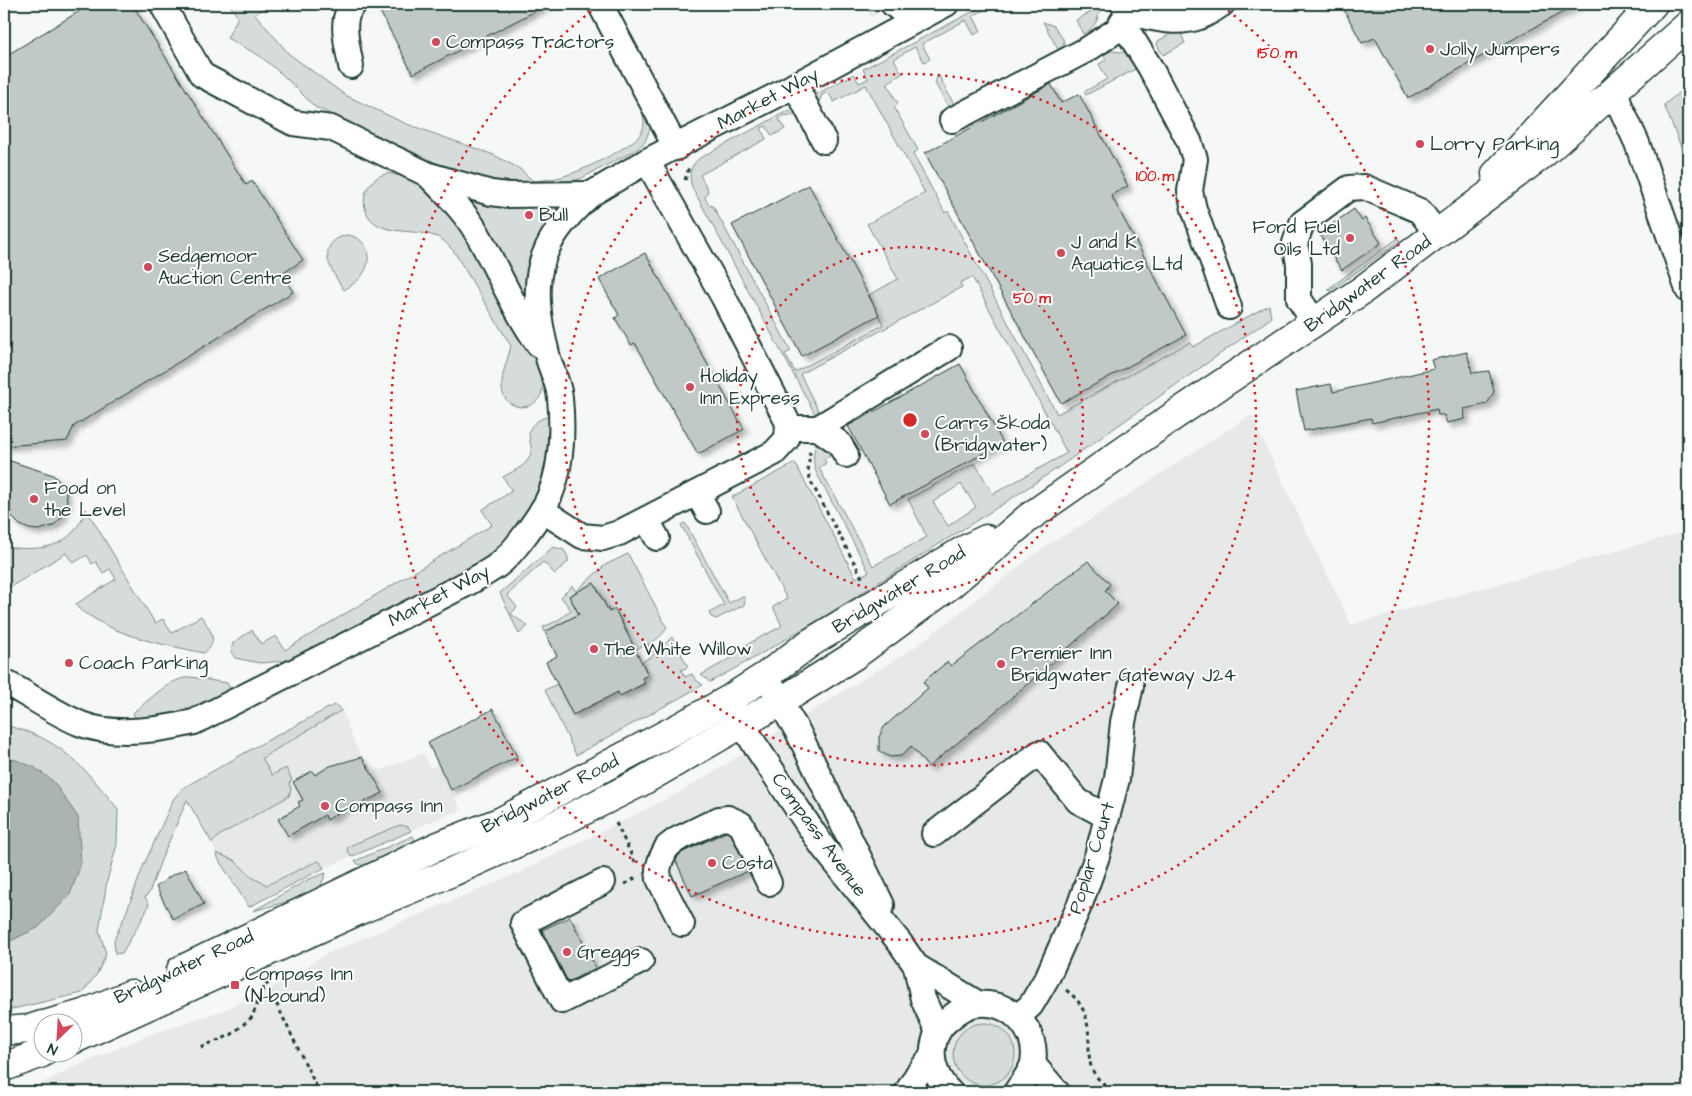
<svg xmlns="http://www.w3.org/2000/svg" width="1692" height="1096" viewBox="0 0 1692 1096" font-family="'Architects Daughter',sans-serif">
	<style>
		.built { fill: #e6e9e8 }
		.green { fill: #d6dcdb; stroke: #7a8c88; fill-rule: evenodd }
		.water { fill: #aab5b1; stroke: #72857f }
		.building { fill: #c0c9c6; stroke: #1f3d34; filter: url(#shadow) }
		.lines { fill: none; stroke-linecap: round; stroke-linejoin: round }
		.minor-casing { stroke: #1f3d34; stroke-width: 28 }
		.major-casing { stroke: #1f3d34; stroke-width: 31 }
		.path { stroke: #1f3d34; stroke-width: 3; stroke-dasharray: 4 4; stroke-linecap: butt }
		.minor { stroke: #fff; stroke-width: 24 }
		.major { stroke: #fff; stroke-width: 28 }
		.ring { fill: none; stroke: #d62828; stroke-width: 2.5; stroke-dasharray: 2.5 5 }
		.poi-dot { fill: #d1495b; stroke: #fff; stroke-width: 2 }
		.labels { text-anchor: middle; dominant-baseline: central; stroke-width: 4; stroke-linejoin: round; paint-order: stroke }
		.poi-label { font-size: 19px; fill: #1f3d34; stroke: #fff; text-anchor: start }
		.street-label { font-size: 19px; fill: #1f3d34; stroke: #fff }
		.centre { fill: #d62828; stroke: #fff; stroke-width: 2.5 }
		.ring-label { font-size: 15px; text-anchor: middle; font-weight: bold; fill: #d62828; stroke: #fff; stroke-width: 4; stroke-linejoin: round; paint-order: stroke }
	</style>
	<defs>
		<filter id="shadow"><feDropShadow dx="4.5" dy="4.5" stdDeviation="2.5" flood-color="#0004"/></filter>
	</defs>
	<rect width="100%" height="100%" fill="#f6f7f7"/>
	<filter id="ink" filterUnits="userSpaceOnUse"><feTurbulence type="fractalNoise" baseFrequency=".02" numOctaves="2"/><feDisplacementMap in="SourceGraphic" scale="10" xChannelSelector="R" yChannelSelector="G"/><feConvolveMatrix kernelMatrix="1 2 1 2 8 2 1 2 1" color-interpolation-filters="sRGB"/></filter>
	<g filter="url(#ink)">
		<g class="built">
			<path d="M 865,4 L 896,4 L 871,17 Z"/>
			<path d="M 1251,415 L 1351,625 L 1688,531 L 1688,1092 L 25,1092 L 68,1070 L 146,1036 L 227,1009 L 285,981 L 324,955 L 518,873 L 681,792 L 915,647 L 1047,545 L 1079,527 Z"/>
			<path d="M 342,710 L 355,745 L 368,765 L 382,770 L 423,753 L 431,768 L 438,764 L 461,810 L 444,816 L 324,868 L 249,907 L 220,862 L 212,843 L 262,758 Z"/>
		</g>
		<g class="green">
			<path d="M 229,4 L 268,4 L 255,14 L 289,54 L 345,95 L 404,123 L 494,155 L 520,169 L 533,181 C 545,180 556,179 567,175 C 582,171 634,146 641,133 C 646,124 644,116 640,107 L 647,104 L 651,126 L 645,142 L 636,150 L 580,179 L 539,189 L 467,177 L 315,107 L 286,78 L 271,65 L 260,56 L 227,38 L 238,17 Z"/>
			<path d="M 987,4 L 995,4 L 973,16 L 981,31 L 974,35 L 966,20 L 922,44 L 930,59 L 924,62 L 915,47 L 894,59 L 902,74 L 887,83 L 898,104 L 894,107 L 918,150 L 913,154 L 945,213 L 948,211 L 1057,414 L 1190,342 L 1193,347 L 1269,305 L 1271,318 L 1059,467 L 1006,502 L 833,611 L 754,658 L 710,682 L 701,675 L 733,657 L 731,653 L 782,626 L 773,607 L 787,599 L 732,497 L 795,463 L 856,578 L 869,572 L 816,472 C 813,461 812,450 818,440 L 826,443 L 832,455 L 824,459 L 826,463 L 819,468 L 873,566 L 927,537 L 908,499 L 975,463 L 993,494 L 1067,453 L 972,277 L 960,283 L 962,287 L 800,374 L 819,412 L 815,414 L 692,187 C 688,175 690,165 700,158 L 789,110 L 794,116 L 786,115 L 779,119 L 785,129 L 772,136 L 766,126 L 761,128 L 766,139 L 700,175 L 708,190 L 705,198 L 709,205 L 713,206 L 791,351 L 785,354 L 795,372 L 883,325 L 869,295 L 898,279 L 867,224 L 925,193 L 866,85 L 834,102 L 828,92 L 822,95 L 818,104 L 815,95 L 854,74 L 859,83 L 868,79 L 863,69 ZM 961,484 L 976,507 L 948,526 L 933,502 Z"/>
			<path d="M 1086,4 L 1099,4 C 1100,18 1096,27 1083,34 L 1076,20 L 1091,12 Z"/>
			<path d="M 1043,22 L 1054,26 L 1063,39 L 1065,48 L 1059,51 Z"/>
			<path d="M 1179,29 L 1185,43 L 1163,55 L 1157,45 L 1158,41 Z"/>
			<path d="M 1112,51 L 1129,53 L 1141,66 L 1086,95 L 1084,92 L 1107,79 L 1099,64 L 1106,60 L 1103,54 Z"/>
			<path d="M 939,76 L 956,108 L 948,107 L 935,83 L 937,77 Z"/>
			<path d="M 1688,85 L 1688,164 L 1664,105 Z"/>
			<path d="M 388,173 L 405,177 L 424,186 L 460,221 L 540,368 C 556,413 504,418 502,388 C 501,374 508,359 511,346 L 455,253 C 449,246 444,239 434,236 C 414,228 375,237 366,211 C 363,203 364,196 367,189 C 372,180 378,176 388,173 Z"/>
			<path d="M 459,194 L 559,204 L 560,207 L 527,281 L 526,310 Z"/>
			<path d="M 346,235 C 367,236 374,258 363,274 C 359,281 351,285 344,290 C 332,272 313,245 346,235 Z"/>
			<path d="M 1398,238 L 1400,241 L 1330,291 L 1328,289 Z"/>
			<path d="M 548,416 L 550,418 C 549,479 531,527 479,562 C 456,576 431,587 408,599 C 367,620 326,641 285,661 L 260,663 L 235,658 L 231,652 L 233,643 L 252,630 L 261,644 L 276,636 L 285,650 L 492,525 L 482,510 L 512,491 L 503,477 C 511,472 525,467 529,458 C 538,442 514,429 548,416 Z"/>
			<path d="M 86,509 L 155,623 L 163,619 L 172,633 L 201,616 C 210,629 220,641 204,653 C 163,644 125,639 90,616 C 84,613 78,610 76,604 L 116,579 L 110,569 L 103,573 L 96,562 L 92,564 L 87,555 L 73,563 L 66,553 L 12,586 L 4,585 L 4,547 C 41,551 72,550 86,509 Z"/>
			<path d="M 685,523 L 729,603 L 743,596 L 745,600 L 744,605 L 716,619 L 711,617 L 709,613 L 724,605 L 681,525 Z"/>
			<path d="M 553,547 L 564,550 L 568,557 L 568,562 L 555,574 L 543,562 L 507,595 L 517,607 L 511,614 L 528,626 L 519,634 L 500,593 Z"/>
			<path d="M 628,554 L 667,628 C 656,644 646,644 629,652 L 621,637 L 628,633 L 615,609 L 609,612 L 594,583 L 569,596 L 579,614 L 545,632 L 543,627 L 557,621 L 571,610 L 561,597 L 572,586 L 576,591 L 605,565 Z"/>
			<path d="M 672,637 L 688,667 L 681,670 L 685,677 L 692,674 L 696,680 L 703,685 L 576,755 L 545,690 L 557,684 L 573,715 L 618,692 L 620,696 L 644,684 L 642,678 L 648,675 L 642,662 L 652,656 Z"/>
			<path d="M 191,677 L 227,683 L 230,688 L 229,690 C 196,706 177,714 141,719 L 135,717 L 133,714 L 135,711 C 152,698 170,678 191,677 Z"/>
			<path d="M 334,705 L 338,706 L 342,710 L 262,758 L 272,775 L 286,768 L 292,780 L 289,783 L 291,789 L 289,796 L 220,835 L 212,843 L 187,800 L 161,860 L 149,893 L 145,897 L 149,904 L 145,914 L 122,953 L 115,954 L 114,940 L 126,913 L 143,867 L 174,798 L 183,788 L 257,746 Z"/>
			<path d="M 4,725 C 20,729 37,734 51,743 C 77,758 99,786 118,809 L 117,844 L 107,881 L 99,930 L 106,954 L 97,974 L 82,993 L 4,1011 L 4,944 L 39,927 L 16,760 L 4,759 Z"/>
			<path d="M 400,825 L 408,827 L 411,831 L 351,857 L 347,849 L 349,846 Z"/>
			<path d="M 413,836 L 416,842 L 367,866 L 358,864 L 355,861 Z"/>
			<path d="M 216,853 L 234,860 L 253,878 L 267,885 L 313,863 L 319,861 L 324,868 L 249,907 L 220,862 Z"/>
			<path d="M 326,873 L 320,888 L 297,899 L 253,911 L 309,879 Z"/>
			<circle cx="984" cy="1054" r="31"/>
		</g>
		<path class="water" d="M 4,759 L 16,760 L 34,767 L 53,781 L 78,817 L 81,864 L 70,895 L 39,927 L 4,944 Z"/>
		<g class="building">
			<path d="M 91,4 L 132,4 L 246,185 L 252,181 L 303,260 L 282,274 L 293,292 L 74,426 L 67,441 L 4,446 L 4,57 Z"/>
			<path d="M 376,4 L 549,4 L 413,74 Z"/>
			<path d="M 1341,4 L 1578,4 L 1484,55 L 1408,98 L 1375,38 L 1362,43 Z"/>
			<path d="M 1051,84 L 1061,103 L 1079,94 L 1128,186 L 1111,195 L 1186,335 L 1061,403 L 925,153 Z"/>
			<path d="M 809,185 L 879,315 L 802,356 L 732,225 Z"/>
			<path d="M 1354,209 L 1362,221 L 1365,218 L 1381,243 L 1342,270 L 1325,246 L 1327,245 L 1319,233 Z"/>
			<path d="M 645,253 L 744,429 L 698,454 L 635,343 L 631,345 L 615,318 L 619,315 L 599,279 Z"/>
			<path d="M 1467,352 L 1472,373 L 1489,371 L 1494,392 L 1487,404 L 1464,409 L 1465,419 L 1447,423 L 1444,415 L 1438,415 L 1437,409 L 1372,423 L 1371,418 L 1304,431 L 1296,391 L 1331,384 L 1333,392 L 1434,369 L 1431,360 Z"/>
			<path d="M 960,364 L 1003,443 L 890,504 L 848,426 Z"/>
			<path d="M 4,459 L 53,475 L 61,483 L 66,492 L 67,503 L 62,517 L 53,526 L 38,530 L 29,529 L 20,525 L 14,519 L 9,512 L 4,487 Z"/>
			<path d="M 1088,561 L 1110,584 L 1105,591 L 1118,604 L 1001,707 L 928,767 L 911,746 L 901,756 L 890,757 L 879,751 L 879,737 L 884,727 L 928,688 L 923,682 L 947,662 L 951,666 Z"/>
			<path d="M 594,583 L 609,612 L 615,609 L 648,675 L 642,678 L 645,683 L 620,696 L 618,692 L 573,715 L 546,662 L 557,656 L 545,632 L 579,614 L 569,596 Z"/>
			<path d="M 493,709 L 517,757 L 451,790 L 428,743 Z"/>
			<path d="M 362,757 L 383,793 L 355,806 L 354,802 L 327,820 L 325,815 L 288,836 L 278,819 L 300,806 L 298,802 L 303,800 L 293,782 L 312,771 L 315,775 L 330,766 Z"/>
			<path d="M 726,832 L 731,834 L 748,871 L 692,896 L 676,861 L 678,856 L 683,852 Z"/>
			<path d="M 186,869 L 204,904 L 173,919 L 156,887 L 172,875 Z"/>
			<path d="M 570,917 L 596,968 L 568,982 L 542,930 Z"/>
		</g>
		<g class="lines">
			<defs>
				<g id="minor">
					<path d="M 600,4 L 676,148"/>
					<path d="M 893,4 L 914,21"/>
					<path d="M 1128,13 C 1153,18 1177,26 1202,16 C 1209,13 1216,8 1222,4"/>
					<path d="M 1122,22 L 1150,67 L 1189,141 L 1195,159 L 1190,191 L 1194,209 L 1229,307"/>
					<path d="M 351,66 C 348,47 338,18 354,4"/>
					<path d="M 795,85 L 824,141"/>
					<path d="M 1615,89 L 1620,106 L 1637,143 L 1688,290"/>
					<path d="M 952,120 L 1088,49 L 1117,30 L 1128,13 L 1123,4"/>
					<path d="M 430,177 C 447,194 465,212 477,233 C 498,270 514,310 539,345"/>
					<path d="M 591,194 L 647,161 L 775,96 L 946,4"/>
					<path d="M 1315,323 L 1299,299 L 1299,264 L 1295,243 L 1302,223 L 1349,188 L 1364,187 L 1420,211 L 1437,234"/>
					<path d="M 788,428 L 818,428 L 949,348"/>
					<path d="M 818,428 L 839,443 L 846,455"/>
					<path d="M 697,493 L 707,511"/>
					<path d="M 542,510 L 582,536 L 603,538 L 619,533 L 774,453 L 787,439 L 788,423 L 724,298 L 647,161"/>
					<path d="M 647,520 L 657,538"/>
					<path d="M 767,675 L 780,702 L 798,732 L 882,905"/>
					<path d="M 4,682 C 30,695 54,713 81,724 C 115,737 160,730 194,722 L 468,583 C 478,577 489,572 498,565 C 510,556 519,543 528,531 C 536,520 545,508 550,495 C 562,465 563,430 560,398 C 559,383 550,368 547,354 C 529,282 534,245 591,194 L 507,195 L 491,193 L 429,175 L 331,128 L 293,123 L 202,75 L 162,4"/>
					<path d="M 733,708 L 755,745 L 823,847 L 900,943 L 916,966 L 923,999 L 938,1032"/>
					<path d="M 934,834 L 1039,753 L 1078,801 L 1106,816"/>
					<path d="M 603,882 L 523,923 L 562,1001 L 641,961"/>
					<path d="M 682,924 L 659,879 L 658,869 L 661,859 L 667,847 L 676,840 L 719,819 L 728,818 L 741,824 L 769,883"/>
					<path d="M 916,966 L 977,1003"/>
					<path d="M 1018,1017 L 1031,1005 L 1048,976 L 1080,904 L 1097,856 L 1117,779 L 1123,722 L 1131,686"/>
					<path d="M 1033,1064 L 1057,1092"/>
					<path d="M 907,1092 L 917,1075 L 932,1056"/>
					<path d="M 950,1092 C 938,1081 931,1064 933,1048 C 935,1035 939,1027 949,1019 C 957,1012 969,1004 979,1004 C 1011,1001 1039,1031 1033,1063 C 1031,1072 1021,1084 1016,1092"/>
				</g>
				<g id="major">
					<path d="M 1496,174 L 1653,4"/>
					<path d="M 181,970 L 436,847 L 502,821 L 678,728 L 728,700 L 767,675 L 810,643 L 964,550 L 986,539"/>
					<path d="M 48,1024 L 83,1014 L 131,994"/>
					<path d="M 4,1031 L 30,1029 L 42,1025"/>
					<path d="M 72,1040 L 362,909 L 452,872 L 537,834 L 639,783 L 780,702 L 855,655 L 950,585 L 1028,518 L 1178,413 L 1361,291 L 1544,153 L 1688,25"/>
					<path d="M 4,1067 L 42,1053"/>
				</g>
			</defs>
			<use href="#minor" class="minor-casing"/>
			<use href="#major" class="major-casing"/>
			<g class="path">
				<path d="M 969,9 L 980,4"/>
				<path d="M 685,180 L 689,167"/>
				<path d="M 810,451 L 808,472 L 811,482 L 864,581"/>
				<path d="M 616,823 L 635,862"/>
				<path d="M 625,884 L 637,877"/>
				<path d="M 266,982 L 319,1092"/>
				<path d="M 1066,990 C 1086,1004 1089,1023 1089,1046 C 1089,1055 1089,1064 1094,1073 C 1099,1081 1106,1087 1114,1092"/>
				<path d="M 201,1047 L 231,1035 L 252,1017 L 266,982"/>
			</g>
			<use href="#minor" class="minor"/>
			<use href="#major" class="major"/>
		</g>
	</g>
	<g class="ring">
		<circle cx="910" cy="420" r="173"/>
		<circle cx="910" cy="420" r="346"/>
		<path d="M1222 6A519 519 0 1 1 598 6"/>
	</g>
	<g class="poi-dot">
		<circle cx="436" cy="42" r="5"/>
		<circle cx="1430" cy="49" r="5"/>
		<circle cx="1420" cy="144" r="5"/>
		<circle cx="529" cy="215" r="5"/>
		<circle cx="1350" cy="238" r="5"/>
		<circle cx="1061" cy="253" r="5"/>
		<circle cx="148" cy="267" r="5"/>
		<circle cx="690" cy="387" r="5"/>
		<circle cx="925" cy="434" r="5"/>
		<circle cx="34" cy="499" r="5"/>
		<circle cx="594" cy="649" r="5"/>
		<circle cx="69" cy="663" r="5"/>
		<circle cx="1001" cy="664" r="5"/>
		<circle cx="325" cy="806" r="5"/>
		<circle cx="712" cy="863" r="5"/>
		<circle cx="567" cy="952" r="5"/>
		<rect x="230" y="980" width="10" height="10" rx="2.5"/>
	</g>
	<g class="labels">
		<g class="poi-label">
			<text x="446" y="42">Compass Tractors</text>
			<text x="1440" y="49">Jolly Jumpers</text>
			<text x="1430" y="144">Lorry Parking</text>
			<text x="539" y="215">Bull</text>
			<text x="1340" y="227" text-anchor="end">Ford Fuel<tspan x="1340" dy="22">Oils Ltd</tspan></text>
			<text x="1071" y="242">J and K<tspan x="1071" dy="22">Aquatics Ltd</tspan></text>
			<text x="158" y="256">Sedgemoor<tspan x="158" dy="22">Auction Centre</tspan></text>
			<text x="700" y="376">Holiday<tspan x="700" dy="22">Inn Express</tspan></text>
			<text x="935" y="423">Carrs Škoda<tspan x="935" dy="22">(Bridgwater)</tspan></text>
			<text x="44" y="488">Food on<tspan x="44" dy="22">the Level</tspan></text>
			<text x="604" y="649">The White Willow</text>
			<text x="1011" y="653">Premier Inn<tspan x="1011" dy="22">Bridgwater Gateway J24</tspan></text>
			<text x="79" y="663">Coach Parking</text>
			<text x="335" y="806">Compass Inn</text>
			<text x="722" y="863">Costa</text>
			<text x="577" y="952">Greggs</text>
			<text x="245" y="974">Compass Inn<tspan x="245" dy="22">(N-bound)</tspan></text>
		</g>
		<g class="street-label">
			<text transform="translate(768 99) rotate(-28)">Market Way</text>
			<text transform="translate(1368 284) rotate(-36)">Bridgwater Road</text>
			<text transform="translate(899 590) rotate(-31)">Bridgwater Road</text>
			<text transform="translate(439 596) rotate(-28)">Market Way</text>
			<text transform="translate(550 794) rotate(-27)">Bridgwater Road</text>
			<text transform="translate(819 835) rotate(54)">Compass Avenue</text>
			<text transform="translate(1092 858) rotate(-73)">Poplar Court</text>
			<text transform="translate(184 967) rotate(-25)">Bridgwater Road</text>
		</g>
	</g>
	<circle cx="910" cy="420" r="8" class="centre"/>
	<g class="ring-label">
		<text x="1277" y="58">150 m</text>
		<text x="1155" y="181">100 m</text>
		<text x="1032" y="303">50 m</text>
	</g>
	<rect width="1692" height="1096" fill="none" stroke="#fff" stroke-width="20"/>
	<rect x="10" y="10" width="1672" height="1076" fill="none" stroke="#1f3d34" stroke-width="2" filter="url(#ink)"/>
	<g transform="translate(58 1038) rotate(205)"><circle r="24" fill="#ffffff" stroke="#a5b1ae"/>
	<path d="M0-4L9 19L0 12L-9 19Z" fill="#d1495b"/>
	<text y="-8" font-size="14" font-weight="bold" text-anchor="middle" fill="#1f3d34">N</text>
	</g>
</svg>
